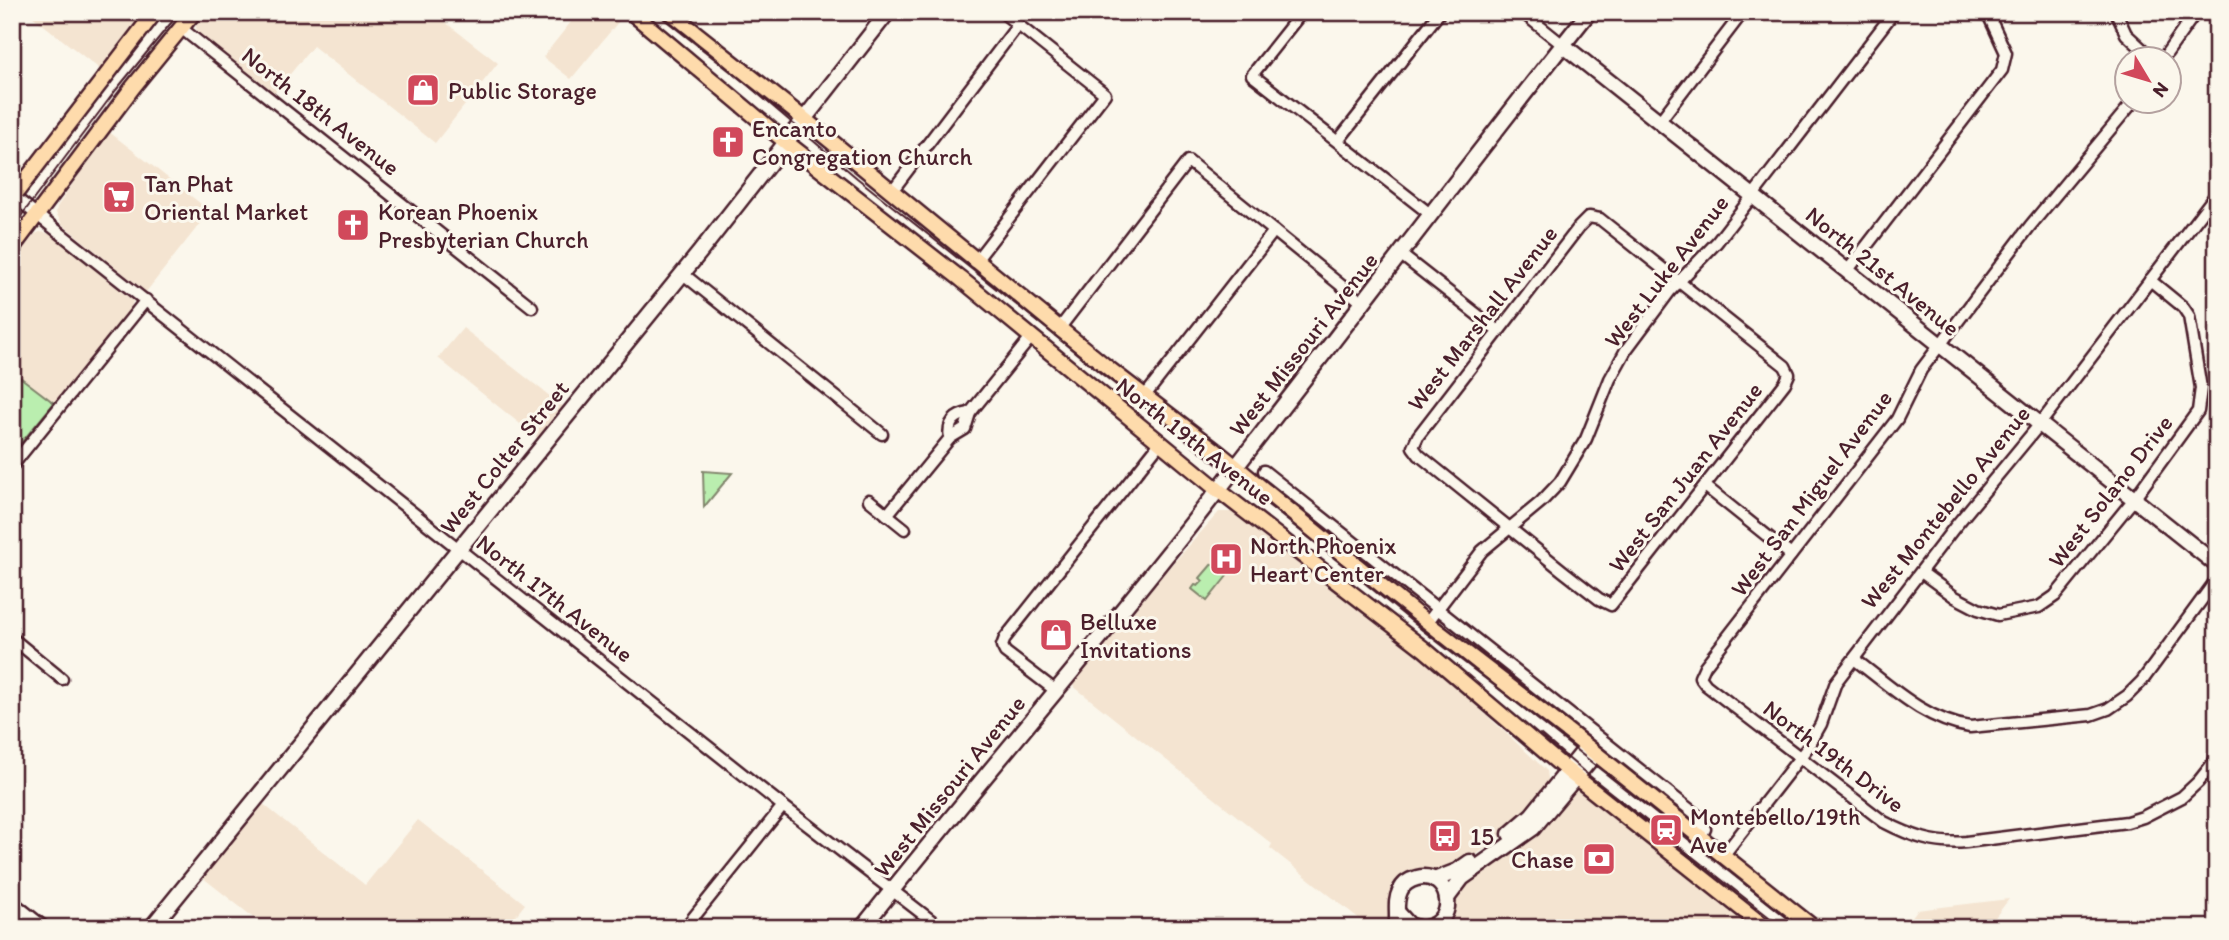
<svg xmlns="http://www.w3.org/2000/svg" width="2229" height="940" viewBox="0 0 2229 940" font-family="Itim,sans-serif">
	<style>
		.built { fill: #f4e4d1 }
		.green { fill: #baeeaf; stroke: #82866d; stroke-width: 2 }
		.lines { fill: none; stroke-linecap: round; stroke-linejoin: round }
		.street-casing { stroke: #4a1f2b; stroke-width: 15 }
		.secondary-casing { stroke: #4a1f2b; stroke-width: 19 }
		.primary-casing { stroke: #4a1f2b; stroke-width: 19 }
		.street { stroke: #fbf7ec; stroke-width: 10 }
		.secondary { stroke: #fbf7ec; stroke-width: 14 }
		.primary { stroke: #fedbac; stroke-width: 14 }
		.tram { stroke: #4a1f2b; stroke-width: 2 }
		.labels { text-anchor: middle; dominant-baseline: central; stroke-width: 6; stroke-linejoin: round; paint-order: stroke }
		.poi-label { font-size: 24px; fill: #4a1f2b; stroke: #fbf7ec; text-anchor: start }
		.street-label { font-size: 24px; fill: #4a1f2b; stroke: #fbf7ec }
	</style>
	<rect width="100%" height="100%" fill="#fbf7ec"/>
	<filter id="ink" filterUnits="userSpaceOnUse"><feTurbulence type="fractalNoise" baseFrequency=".0143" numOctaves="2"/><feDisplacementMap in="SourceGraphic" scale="14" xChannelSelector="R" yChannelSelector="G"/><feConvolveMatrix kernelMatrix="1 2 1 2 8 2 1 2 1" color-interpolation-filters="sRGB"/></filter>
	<g filter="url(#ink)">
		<g class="built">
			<path d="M 27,12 L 147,12 L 101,70 Z"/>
			<path d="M 206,12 L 432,12 L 498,63 L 435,143 L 313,46 L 273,95 L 197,34 L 196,25 Z"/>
			<path d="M 579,12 L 620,12 L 624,15 L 571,79 L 543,57 Z"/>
			<path d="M 108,131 L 210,211 L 146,292 L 62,224 L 56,213 L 57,207 Z"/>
			<path d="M 40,232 L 51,234 L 133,301 L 130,310 L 54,403 L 12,371 L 12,262 L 35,234 Z"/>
			<path d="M 463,328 L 565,408 L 539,439 L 438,358 Z"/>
			<path d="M 1219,512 L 1233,512 L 1291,554 L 1463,691 L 1482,711 L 1547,771 L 1549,785 L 1536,806 L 1506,833 L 1466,862 L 1445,871 L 1405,877 L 1391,928 L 1371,928 L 1270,848 L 1272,844 L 1072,685 L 1161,577 Z"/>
			<path d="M 1578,785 L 1760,928 L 1435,928 L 1457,901 L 1468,879 Z"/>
			<path d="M 263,804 L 365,885 L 418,820 L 525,904 L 506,928 L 267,928 L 202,877 Z"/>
			<path d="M 2009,899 L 1987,928 L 1904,928 L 1917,910 Z"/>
		</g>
		<g class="green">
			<path d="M 12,371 L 54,403 L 12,454 Z"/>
			<path d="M 703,471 L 732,473 L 704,507 Z"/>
			<path d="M 1212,564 L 1227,576 L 1207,601 L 1192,589 L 1195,585 L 1198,586 L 1203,581 L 1200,578 Z"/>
		</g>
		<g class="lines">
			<defs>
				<g id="street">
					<path d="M 1302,12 L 1252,75 L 1430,214"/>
					<path d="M 1522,12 L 1563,45"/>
					<path d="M 2116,12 L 2126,34 L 2154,60"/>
					<path d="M 181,28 L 532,307"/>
					<path d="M 2162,60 L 2196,12"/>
					<path d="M 2133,102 L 2030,226 L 1921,370 L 1897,419 L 1705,666 L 1700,677 L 1706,685 L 1884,822 C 1911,836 1935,845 1966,842 L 2127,822 L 2143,817 L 2182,797 L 2198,782 L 2217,758"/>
					<path d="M 1659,122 L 1743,12"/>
					<path d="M 1338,141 L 1440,12"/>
					<path d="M 892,191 L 1018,25"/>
					<path d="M 12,195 L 783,806 L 941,928"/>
					<path d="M 1589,217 L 1600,219 L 1785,366 L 1789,374 L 1785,383 L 1611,605 L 1599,599 L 1563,571 L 1419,455 L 1413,447 L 1418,436 L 1579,227 Z"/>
					<path d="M 1400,254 L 1498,331"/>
					<path d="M 975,262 L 1105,94 L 1002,12"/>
					<path d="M 1848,270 L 2002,70 L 2006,53 L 1987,12"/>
					<path d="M 682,273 L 882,434"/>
					<path d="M 1059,329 L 1188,161 L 1364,304"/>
					<path d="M 1144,397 L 1274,231"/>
					<path d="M 950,438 C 947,423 955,415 970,413"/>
					<path d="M 12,466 L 146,300"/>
					<path d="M 1264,471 L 1698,816 L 1705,829 L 1700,837"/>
					<path d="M 1705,486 L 1791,555"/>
					<path d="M 869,500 L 905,529"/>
					<path d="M 887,515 L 950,438 L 965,429 L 970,413 L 1032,336"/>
					<path d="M 1921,572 L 1955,597 L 1978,609 L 1998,615 L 2039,607 L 2055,596 L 2134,499 L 2198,411 L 2201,388 L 2189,316 L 2183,307 L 2150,280"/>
					<path d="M 1427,623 L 1482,551 L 1541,502 L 1560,482 L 1586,439 L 1610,379 L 1626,350 L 1670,291 L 1717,242 L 1894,12"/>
					<path d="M 12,638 L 62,679"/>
					<path d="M 1854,659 C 1890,686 1924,720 1970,727 L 2091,715 L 2108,709 L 2127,696 L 2142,681 L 2217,579"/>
					<path d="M 1056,691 L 1005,652 L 1002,646 L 1005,638 L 1160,443"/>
					<path d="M 1723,856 L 1808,747 L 1821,724 L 1836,682 L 1954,528 L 2040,424 L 2217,193"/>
					<path d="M 685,928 L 783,806"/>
				</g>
				<g id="secondary">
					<path d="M 1563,45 L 2217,565"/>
					<path d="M 1510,834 L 1532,815 L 1587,747"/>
					<path d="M 1434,880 L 1457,871 L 1470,862"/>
					<path d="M 1447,898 L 1462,878 L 1533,828 L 1595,754"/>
					<path d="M 12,904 L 42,928"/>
					<path d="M 1399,914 L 1409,925 L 1417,928"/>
					<path d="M 151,928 L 700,252 L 888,12"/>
					<path d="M 862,928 C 979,780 1103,639 1218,490 C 1342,331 1463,170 1589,12"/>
					<path d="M 1396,928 C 1399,915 1394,903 1400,891 C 1403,884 1409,880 1417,878 C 1449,870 1461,920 1426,928"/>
				</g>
				<g id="primary">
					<path d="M 631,12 L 787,143 L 961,279 L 1218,490 L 1424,649 L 1568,771 L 1766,928"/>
					<path d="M 669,12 L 793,110 L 1104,365 L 1220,454 L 1427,623 L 1570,733 L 1814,928"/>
					<path d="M 12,198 L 155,12"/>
					<path d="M 12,248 L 133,87 L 194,12"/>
				</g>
			</defs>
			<use href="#street" class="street-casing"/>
			<use href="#secondary" class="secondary-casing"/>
			<use href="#primary" class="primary-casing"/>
			<use href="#street" class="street"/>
			<use href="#secondary" class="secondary"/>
			<use href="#primary" class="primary"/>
			<g class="tram">
				<path d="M 658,12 L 717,59 L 857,178 L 1800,928"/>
				<path d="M 12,228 L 116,90 L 180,12"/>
				<path d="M 1540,734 L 1582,770 L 1783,928"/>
			</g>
		</g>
	</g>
	<defs>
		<symbol id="shop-square" viewBox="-11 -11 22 22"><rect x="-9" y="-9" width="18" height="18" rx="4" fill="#d1495b" stroke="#fbf7ec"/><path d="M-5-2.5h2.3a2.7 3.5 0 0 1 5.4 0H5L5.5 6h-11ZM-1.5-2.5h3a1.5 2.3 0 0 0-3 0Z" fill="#fff"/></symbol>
		<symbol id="church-square" viewBox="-11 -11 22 22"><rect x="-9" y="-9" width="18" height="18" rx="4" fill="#d1495b" stroke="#fbf7ec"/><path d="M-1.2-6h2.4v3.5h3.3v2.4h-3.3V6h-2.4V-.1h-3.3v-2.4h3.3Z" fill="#fff"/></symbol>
		<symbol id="supermarket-square" viewBox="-11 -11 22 22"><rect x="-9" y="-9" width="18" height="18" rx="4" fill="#d1495b" stroke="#fbf7ec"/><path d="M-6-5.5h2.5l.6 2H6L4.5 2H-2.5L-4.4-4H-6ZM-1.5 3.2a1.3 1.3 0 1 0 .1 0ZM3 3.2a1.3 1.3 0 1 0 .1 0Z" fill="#fff"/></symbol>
		<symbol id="hospital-square" viewBox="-11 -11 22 22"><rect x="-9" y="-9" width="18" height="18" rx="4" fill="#d1495b" stroke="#fbf7ec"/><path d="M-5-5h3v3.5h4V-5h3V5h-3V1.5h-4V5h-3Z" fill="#fff"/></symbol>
		<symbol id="station-square" viewBox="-11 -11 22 22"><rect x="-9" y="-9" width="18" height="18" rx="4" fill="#d1495b" stroke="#fbf7ec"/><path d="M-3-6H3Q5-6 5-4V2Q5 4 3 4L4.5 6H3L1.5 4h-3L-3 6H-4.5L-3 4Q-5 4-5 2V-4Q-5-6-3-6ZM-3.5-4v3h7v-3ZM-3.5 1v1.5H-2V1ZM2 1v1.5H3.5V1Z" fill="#fff"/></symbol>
		<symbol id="bus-square" viewBox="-11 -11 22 22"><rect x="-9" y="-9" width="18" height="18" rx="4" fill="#d1495b" stroke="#fbf7ec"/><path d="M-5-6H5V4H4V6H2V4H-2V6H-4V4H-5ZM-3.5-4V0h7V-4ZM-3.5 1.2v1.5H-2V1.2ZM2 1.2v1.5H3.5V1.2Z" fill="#fff"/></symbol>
		<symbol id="bank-square" viewBox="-11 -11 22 22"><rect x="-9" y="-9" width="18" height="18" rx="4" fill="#d1495b" stroke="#fbf7ec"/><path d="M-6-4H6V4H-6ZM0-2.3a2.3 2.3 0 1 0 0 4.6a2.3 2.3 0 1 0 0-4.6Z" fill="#fff"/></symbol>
	</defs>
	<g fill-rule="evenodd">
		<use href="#shop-square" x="404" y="71" width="38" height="38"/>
		<use href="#church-square" x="709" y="123" width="38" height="38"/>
		<use href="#supermarket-square" x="100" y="178" width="38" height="38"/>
		<use href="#church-square" x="334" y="206" width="38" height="38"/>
		<use href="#hospital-square" x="1207" y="540" width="38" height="38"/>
		<use href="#shop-square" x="1037" y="616" width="38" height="38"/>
		<use href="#station-square" x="1647" y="811" width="38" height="38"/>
		<use href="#bus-square" x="1426" y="817" width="38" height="38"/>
		<use href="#bank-square" x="1580" y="840" width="38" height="38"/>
	</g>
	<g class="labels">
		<g class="poi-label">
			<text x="448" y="90">Public Storage</text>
			<text x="752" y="128">Encanto<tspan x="752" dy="28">Congregation Church</tspan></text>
			<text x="144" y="183">Tan Phat<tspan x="144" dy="28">Oriental Market</tspan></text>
			<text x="378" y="211">Korean Phoenix<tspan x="378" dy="28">Presbyterian Church</tspan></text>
			<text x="1250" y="545">North Phoenix<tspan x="1250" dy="28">Heart Center</tspan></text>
			<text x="1080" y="621">Belluxe<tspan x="1080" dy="28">Invitations</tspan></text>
			<text x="1690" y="816">Montebello/19th<tspan x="1690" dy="28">Ave</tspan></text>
			<text x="1470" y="836">15</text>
			<text x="1574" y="859" text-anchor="end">Chase</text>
		</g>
		<g class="street-label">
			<text transform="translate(321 111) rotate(38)">North 18th Avenue</text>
			<text transform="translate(1666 271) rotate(-52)">West Luke Avenue</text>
			<text transform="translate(1883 271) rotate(39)">North 21st Avenue</text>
			<text transform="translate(1482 318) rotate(-52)">West Marshall Avenue</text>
			<text transform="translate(1303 344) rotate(-52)">West Missouri Avenue</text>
			<text transform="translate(1195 441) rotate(38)">North 19th Avenue</text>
			<text transform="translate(504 457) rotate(-51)">West Colter Street</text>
			<text transform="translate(1685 477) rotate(-52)">West San Juan Avenue</text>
			<text transform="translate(2110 491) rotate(-52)">West Solano Drive</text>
			<text transform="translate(1811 493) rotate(-53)">West San Miguel Avenue</text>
			<text transform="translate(1945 507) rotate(-51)">West Montebello Avenue</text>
			<text transform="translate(555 598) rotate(38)">North 17th Avenue</text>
			<text transform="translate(1834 756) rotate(37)">North 19th Drive</text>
			<text transform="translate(949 786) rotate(-51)">West Missouri Avenue</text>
		</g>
	</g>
	<rect width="2229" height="940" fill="none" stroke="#fbf7ec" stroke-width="42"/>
	<rect x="21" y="21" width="2187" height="898" fill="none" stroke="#4a1f2b" stroke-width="2.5" filter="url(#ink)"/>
	<g transform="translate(2148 80) rotate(128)"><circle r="33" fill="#fbf7ec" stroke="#b4a19f" stroke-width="2"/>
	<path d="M0-5L12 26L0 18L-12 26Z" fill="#d1495b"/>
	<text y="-10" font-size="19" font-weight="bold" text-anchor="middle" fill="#4a1f2b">N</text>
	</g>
</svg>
